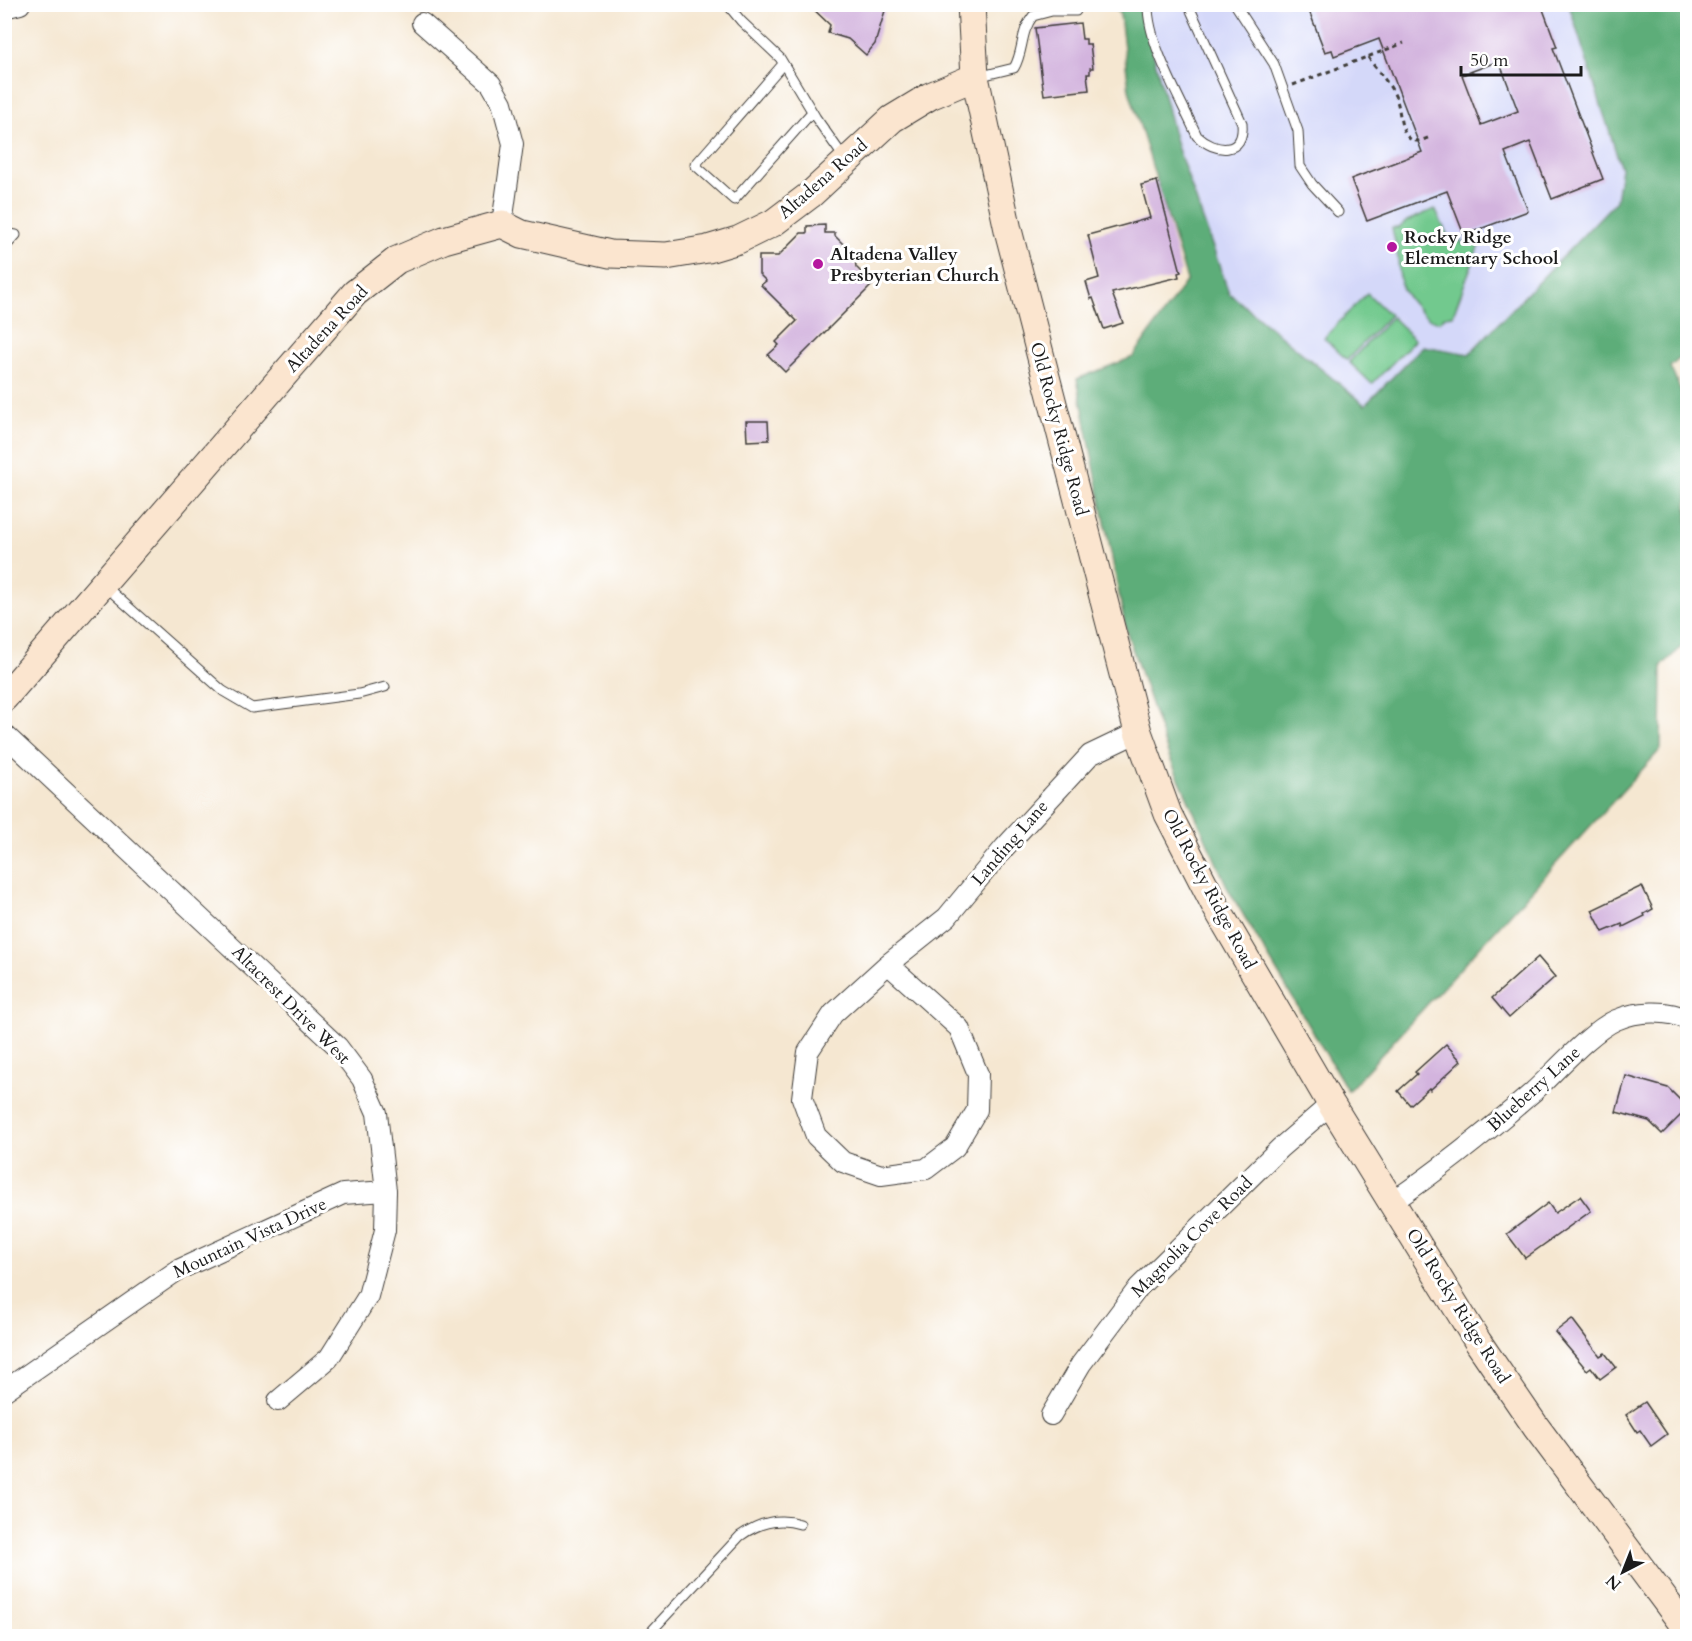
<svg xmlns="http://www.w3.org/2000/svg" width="1692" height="1641" viewBox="0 0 1692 1641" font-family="Cardo,serif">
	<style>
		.built { fill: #d4d8f9 }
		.green { fill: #72c98e; stroke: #477255; stroke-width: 1.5 }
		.forest { fill: #5dad79; stroke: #3c644a; stroke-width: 1.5 }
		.building { fill: #d3b4de; fill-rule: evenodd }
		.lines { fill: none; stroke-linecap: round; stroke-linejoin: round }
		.lane-casing { stroke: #3d3a37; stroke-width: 11 }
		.street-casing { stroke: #3d3a37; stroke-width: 22 }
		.secondary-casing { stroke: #3d3a37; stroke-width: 29 }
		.path { stroke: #3d3a37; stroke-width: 3; stroke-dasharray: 4.5 4.5; stroke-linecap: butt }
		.lane { stroke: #fff; stroke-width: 9 }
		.street { stroke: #fff; stroke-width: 20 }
		.secondary { stroke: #fbe5cf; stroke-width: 27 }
		.poi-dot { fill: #b5179e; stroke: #fff; stroke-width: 2 }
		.labels { text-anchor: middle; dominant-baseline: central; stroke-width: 6; stroke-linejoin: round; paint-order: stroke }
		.street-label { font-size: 18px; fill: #1c1c1c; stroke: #fff }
		.poi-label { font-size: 18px; font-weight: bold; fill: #1c1c1c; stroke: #fff; text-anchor: start }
	</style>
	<rect width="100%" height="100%" fill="#fff"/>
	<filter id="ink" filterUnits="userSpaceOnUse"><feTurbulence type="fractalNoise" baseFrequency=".0167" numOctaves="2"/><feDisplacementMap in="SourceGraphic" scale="12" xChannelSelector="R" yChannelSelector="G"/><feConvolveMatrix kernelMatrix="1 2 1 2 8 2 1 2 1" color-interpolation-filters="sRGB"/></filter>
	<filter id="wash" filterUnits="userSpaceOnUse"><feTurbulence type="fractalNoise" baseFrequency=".008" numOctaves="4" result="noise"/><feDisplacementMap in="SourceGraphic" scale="24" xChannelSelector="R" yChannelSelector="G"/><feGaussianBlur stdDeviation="1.35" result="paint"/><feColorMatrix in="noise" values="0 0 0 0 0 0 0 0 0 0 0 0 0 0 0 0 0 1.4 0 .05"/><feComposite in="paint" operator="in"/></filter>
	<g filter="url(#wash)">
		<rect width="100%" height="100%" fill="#f5e7d1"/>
		<path class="built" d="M 1141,5 L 1569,5 L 1621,168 L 1616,201 L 1469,354 L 1423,346 L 1365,405 L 1229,293 L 1177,146 Z"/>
		<g class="green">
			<path d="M 1435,209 L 1447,234 L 1454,243 L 1461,240 L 1462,244 L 1482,237 L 1453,315 L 1445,316 L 1440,321 C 1430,321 1426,317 1419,310 C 1396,287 1401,281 1397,251 C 1396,243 1393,236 1392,228 L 1399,228 L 1407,221 Z"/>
			<path d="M 1367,293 L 1390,315 L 1347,360 L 1324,338 Z"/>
			<path d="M 1392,317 L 1415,340 L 1372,384 L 1349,362 Z"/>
		</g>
		<path class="forest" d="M 1113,5 L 1141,5 L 1177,146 L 1229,293 L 1365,405 L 1423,346 L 1469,354 L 1616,201 L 1621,168 L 1569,5 L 1687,5 L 1688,351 L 1670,367 L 1687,404 L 1688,640 L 1662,666 L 1661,749 L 1348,1091 L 1229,891 L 1168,754 L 1126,630 L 1077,379 L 1133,357 L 1187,280 L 1129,90 L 1120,15 Z"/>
		<g id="blocks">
			<g class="building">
				<path d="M 808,4 L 887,4 L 875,44 L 866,55 L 848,39 L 828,33 L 830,25 Z"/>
				<path d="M 1316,4 L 1541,4 L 1557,47 L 1553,48 L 1603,179 L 1552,199 L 1530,142 L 1505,152 L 1528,211 L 1464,235 L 1447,191 L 1367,221 L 1351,179 L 1422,152 L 1379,39 L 1334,56 L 1332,50 L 1325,52 L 1308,8 ZM 1499,61 L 1518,111 L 1481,125 L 1462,75 Z"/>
				<path d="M 1080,23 L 1082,39 L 1086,39 L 1086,44 L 1090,44 L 1093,68 L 1090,68 L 1090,74 L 1087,74 L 1089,90 L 1044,95 L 1035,28 Z"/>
				<path d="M 1157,181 L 1181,272 L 1178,273 L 1179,277 L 1112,293 L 1123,323 L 1104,329 L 1093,298 L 1091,299 L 1086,282 L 1099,278 L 1088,235 L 1150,218 L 1141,185 Z"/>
				<path d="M 825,225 L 825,233 L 835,233 L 835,236 L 844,245 L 834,256 L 855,258 L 856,267 L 873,284 L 785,372 L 768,355 L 779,345 L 776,342 L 797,321 L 761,285 L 766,281 L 759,274 L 759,256 L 778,256 L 801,233 L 807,233 L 807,226 Z"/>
				<path d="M 746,421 L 768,421 L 769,440 L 747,441 Z"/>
				<path d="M 1642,886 L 1653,909 L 1644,914 L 1645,916 L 1623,927 L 1622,924 L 1603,932 L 1592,910 Z"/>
				<path d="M 1538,957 L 1555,977 L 1509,1018 L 1492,998 Z"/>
				<path d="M 1446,1044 L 1461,1061 L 1430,1090 L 1429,1088 L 1410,1105 L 1398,1091 L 1417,1074 L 1415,1072 Z"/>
				<path d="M 1626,1076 L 1668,1088 L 1688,1108 L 1662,1134 L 1649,1121 L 1616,1112 Z"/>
				<path d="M 1580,1196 L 1591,1211 L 1525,1258 L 1507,1234 L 1548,1203 L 1555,1213 Z"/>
				<path d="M 1572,1319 L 1600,1356 L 1605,1353 L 1616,1367 L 1600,1379 L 1591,1367 L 1587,1370 L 1555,1332 Z"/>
				<path d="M 1645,1402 L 1667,1434 L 1651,1446 L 1640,1430 L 1637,1432 L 1626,1415 Z"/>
			</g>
		</g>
	</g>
	<g filter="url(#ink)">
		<use href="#blocks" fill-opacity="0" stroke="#3d3a37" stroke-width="1.5"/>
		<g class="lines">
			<defs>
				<g id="lane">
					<path d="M 727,4 L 741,21 L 780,58 L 816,118 L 845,159"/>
					<path d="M 1148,4 C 1147,43 1181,100 1197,136 C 1215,153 1245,156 1242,123 L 1188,4"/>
					<path d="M 1235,4 L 1274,64 L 1298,131 L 1300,166 L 1312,184 L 1338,212"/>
					<path d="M 783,64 L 695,165 L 734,200 L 812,112"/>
					<path d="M 977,77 L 1014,68 C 1024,51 1020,32 1033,16 L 1052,11 L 1076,11"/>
					<path d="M 4,233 L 16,235 L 4,248"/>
					<path d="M 105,586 L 223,691 L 252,708 L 359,694 L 385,687"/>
					<path d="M 647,1636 L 740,1536 C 758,1523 778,1517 800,1524"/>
				</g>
				<g id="street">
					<path d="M 4,8 L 20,4"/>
					<path d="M 422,23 L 491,84 L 502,103 L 513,144 L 502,224"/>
					<path d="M 4,734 L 338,1047 L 362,1079 L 377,1113 L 386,1191 L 385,1230 L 368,1296 L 329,1358 L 278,1401"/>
					<path d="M 888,964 L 833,1014 L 808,1052 L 802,1098 L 816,1136 L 843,1162 L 881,1175 L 926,1169 L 955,1147 L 977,1110 L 978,1074 L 959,1028 L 888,964 L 947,917 L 1005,847 L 1090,755 L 1138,732"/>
					<path d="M 1392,1202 C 1442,1168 1488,1131 1533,1092 C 1555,1072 1591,1031 1616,1020 C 1636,1011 1668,1009 1688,1020"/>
					<path d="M 4,1391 L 178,1270 L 343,1194 L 386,1191"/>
					<path d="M 1051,1415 L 1081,1364 L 1139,1287 L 1280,1148 L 1331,1104"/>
				</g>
				<g id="secondary">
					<path d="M 971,4 L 975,77 L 1008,230 L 1138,732 L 1168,814 L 1217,909 L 1331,1104 L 1478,1342 L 1536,1427 L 1688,1631"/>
					<path d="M 4,698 L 355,293 L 397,260 L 444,240 L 502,224 L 522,234 L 610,254 L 666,256 L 708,249 L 738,240 L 773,223 L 810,195 L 892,119 L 930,96 L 975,77"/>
				</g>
			</defs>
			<use href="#lane" class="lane-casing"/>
			<use href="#street" class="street-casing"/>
			<use href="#secondary" class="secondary-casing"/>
			<g class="path">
				<path d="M 1368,57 C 1377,71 1392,85 1397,101 C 1401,113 1399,127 1408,137 C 1414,144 1423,140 1430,137"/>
				<path d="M 1293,85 L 1404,43"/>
			</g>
			<use href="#lane" class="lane"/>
			<use href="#street" class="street"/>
			<use href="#secondary" class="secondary"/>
		</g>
	</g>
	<g class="poi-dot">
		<circle cx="1392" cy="247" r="6"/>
		<circle cx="818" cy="264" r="6"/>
	</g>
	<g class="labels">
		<g class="street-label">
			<text transform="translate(823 179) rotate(-41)">Altadena Road</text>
			<text transform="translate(327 329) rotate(-47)">Altadena Road</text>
			<text transform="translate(1059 429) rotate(75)">Old Rocky Ridge Road</text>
			<text transform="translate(1010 843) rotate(-49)">Landing Lane</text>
			<text transform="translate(1209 889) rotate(62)">Old Rocky Ridge Road</text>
			<text transform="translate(291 1005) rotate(45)">Altacrest Drive West</text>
			<text transform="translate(1534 1089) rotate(-42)">Blueberry Lane</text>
			<text transform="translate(1192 1237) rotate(-45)">Magnolia Cove Road</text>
			<text transform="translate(250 1238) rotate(-25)">Mountain Vista Drive</text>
			<text transform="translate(1458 1306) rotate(58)">Old Rocky Ridge Road</text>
		</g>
		<g class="poi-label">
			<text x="1404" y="237">Rocky Ridge<tspan x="1404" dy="21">Elementary School</tspan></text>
			<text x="830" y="254">Altadena Valley<tspan x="830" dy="21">Presbyterian Church</tspan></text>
		</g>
	</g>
	<rect width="1692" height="1641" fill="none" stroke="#fff" stroke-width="24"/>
	<g transform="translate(1623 1572) rotate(222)" stroke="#ffffff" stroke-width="4.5" paint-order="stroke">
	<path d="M0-4.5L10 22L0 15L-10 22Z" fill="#1c1c1c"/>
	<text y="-9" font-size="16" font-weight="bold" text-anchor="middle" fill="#1c1c1c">N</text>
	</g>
	<path d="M1461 66v9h120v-9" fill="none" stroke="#1c1c1c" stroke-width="3"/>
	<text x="1470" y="66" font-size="18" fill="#1c1c1c" stroke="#ffffff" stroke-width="4.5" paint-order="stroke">50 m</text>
</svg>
